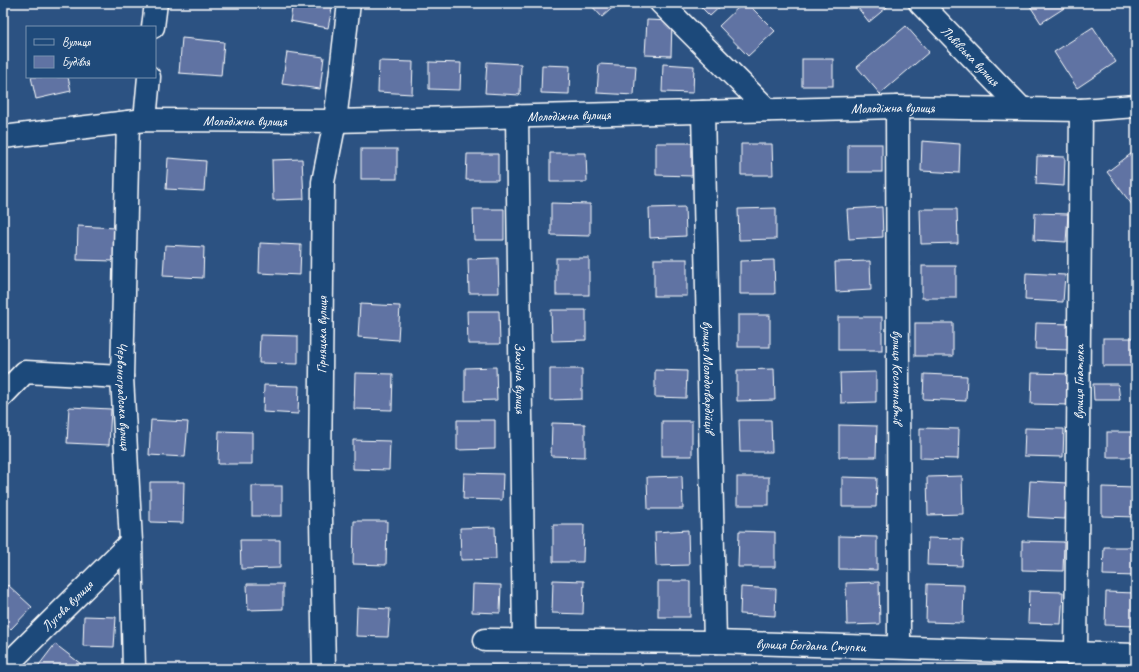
<svg xmlns="http://www.w3.org/2000/svg" width="1139" height="672" viewBox="0 0 1139 672" font-family="Caveat,sans-serif">
	<style>
		.building { fill: #6073a3; stroke: #fff }
		.lines { fill: none; stroke-linecap: round; stroke-linejoin: round }
		.minor-casing { stroke: #fff; stroke-width: 25 }
		.minor { stroke: #1f4a7a; stroke-width: 22 }
		.labels { text-anchor: middle; dominant-baseline: central; stroke-width: 3.5; stroke-linejoin: round; paint-order: stroke }
		.street-label { font-size: 14px; fill: #fff; stroke: #1f4a7a }
	</style>
	<rect width="100%" height="100%" fill="#2c5282"/>
	<filter id="ink" filterUnits="userSpaceOnUse"><feTurbulence type="fractalNoise" baseFrequency=".025" numOctaves="2"/><feDisplacementMap in="SourceGraphic" scale="8" xChannelSelector="R" yChannelSelector="G"/><feConvolveMatrix kernelMatrix="1 2 1 2 8 2 1 2 1" color-interpolation-filters="sRGB"/></filter>
	<g filter="url(#ink)">
		<g class="building">
			<path d="M 293,3 L 333,3 L 328,28 L 290,21 Z"/>
			<path d="M 589,3 L 618,3 L 602,17 Z"/>
			<path d="M 697,3 L 724,3 L 710,16 Z"/>
			<path d="M 743,3 L 747,3 L 775,31 L 748,56 L 719,26 Z"/>
			<path d="M 854,3 L 892,3 L 869,22 Z"/>
			<path d="M 1028,3 L 1072,3 L 1041,23 Z"/>
			<path d="M 647,20 L 672,21 L 671,56 L 645,55 Z"/>
			<path d="M 906,26 L 929,52 L 880,94 L 857,67 Z"/>
			<path d="M 1093,27 L 1116,62 L 1077,88 L 1054,52 Z"/>
			<path d="M 182,38 L 224,42 L 221,76 L 179,73 Z"/>
			<path d="M 287,52 L 324,57 L 320,89 L 282,84 Z"/>
			<rect x="802" y="59" width="31" height="27"/>
			<path d="M 379,61 L 413,62 L 412,94 L 378,92 Z"/>
			<path d="M 429,62 L 461,63 L 460,90 L 429,89 Z"/>
			<path d="M 487,62 L 521,64 L 520,95 L 485,93 Z"/>
			<path d="M 599,64 L 636,66 L 634,95 L 597,93 Z"/>
			<path d="M 663,64 L 694,66 L 693,93 L 662,92 Z"/>
			<path d="M 542,65 L 570,66 L 569,94 L 541,93 Z"/>
			<path d="M 31,77 L 68,77 L 71,91 L 36,99 Z"/>
			<path d="M 922,141 L 960,144 L 959,173 L 921,171 Z"/>
			<path d="M 656,143 L 692,143 L 692,176 L 656,175 Z"/>
			<path d="M 741,144 L 772,144 L 773,175 L 741,175 Z"/>
			<rect x="848" y="144" width="34" height="28"/>
			<rect x="361" y="149" width="36" height="30"/>
			<path d="M 1136,150 L 1136,210 L 1107,172 Z"/>
			<path d="M 550,153 L 586,153 L 587,182 L 550,182 Z"/>
			<path d="M 467,154 L 498,154 L 498,180 L 466,180 Z"/>
			<path d="M 1037,156 L 1065,157 L 1064,186 L 1036,184 Z"/>
			<path d="M 168,158 L 206,161 L 204,191 L 166,189 Z"/>
			<path d="M 302,159 L 304,199 L 273,200 L 272,160 Z"/>
			<path d="M 551,203 L 590,204 L 590,236 L 551,235 Z"/>
			<path d="M 685,207 L 686,236 L 650,238 L 649,208 Z"/>
			<path d="M 882,207 L 883,237 L 849,239 L 847,209 Z"/>
			<path d="M 776,208 L 776,239 L 739,240 L 738,209 Z"/>
			<path d="M 473,209 L 504,209 L 504,240 L 474,240 Z"/>
			<path d="M 920,209 L 957,209 L 958,243 L 921,244 Z"/>
			<path d="M 1035,213 L 1068,214 L 1066,242 L 1034,240 Z"/>
			<path d="M 78,226 L 116,228 L 114,261 L 77,260 Z"/>
			<path d="M 260,243 L 301,245 L 300,275 L 259,273 Z"/>
			<path d="M 165,245 L 204,247 L 203,278 L 163,276 Z"/>
			<path d="M 498,258 L 499,293 L 469,293 L 468,259 Z"/>
			<rect x="556" y="258" width="33" height="37"/>
			<rect x="654" y="259" width="33" height="37"/>
			<path d="M 774,260 L 775,294 L 740,294 L 740,261 Z"/>
			<path d="M 870,261 L 871,290 L 836,292 L 835,262 Z"/>
			<rect x="922" y="266" width="34" height="32"/>
			<path d="M 1026,273 L 1065,275 L 1063,302 L 1025,300 Z"/>
			<path d="M 360,304 L 400,306 L 398,340 L 358,337 Z"/>
			<path d="M 551,310 L 586,310 L 586,340 L 552,341 Z"/>
			<path d="M 467,311 L 499,311 L 500,344 L 468,344 Z"/>
			<rect x="738" y="315" width="32" height="32"/>
			<rect x="838" y="317" width="44" height="33"/>
			<rect x="915" y="323" width="38" height="33"/>
			<path d="M 1036,323 L 1072,324 L 1071,350 L 1035,349 Z"/>
			<path d="M 260,335 L 298,336 L 298,364 L 259,363 Z"/>
			<rect x="1103" y="338" width="33" height="28"/>
			<path d="M 496,367 L 497,400 L 465,401 L 465,368 Z"/>
			<path d="M 550,369 L 582,369 L 582,399 L 550,400 Z"/>
			<path d="M 774,369 L 775,400 L 737,401 L 737,370 Z"/>
			<path d="M 655,370 L 687,371 L 686,398 L 655,397 Z"/>
			<path d="M 876,372 L 876,402 L 841,403 L 840,373 Z"/>
			<path d="M 355,373 L 393,374 L 392,410 L 354,409 Z"/>
			<path d="M 1032,373 L 1071,374 L 1070,405 L 1031,404 Z"/>
			<path d="M 924,374 L 967,376 L 966,401 L 923,399 Z"/>
			<path d="M 1093,384 L 1118,384 L 1120,400 L 1094,400 Z"/>
			<path d="M 264,385 L 299,386 L 298,414 L 263,412 Z"/>
			<path d="M 69,407 L 111,409 L 109,445 L 67,443 Z"/>
			<path d="M 151,420 L 188,422 L 185,457 L 149,455 Z"/>
			<path d="M 457,420 L 495,420 L 495,449 L 457,450 Z"/>
			<path d="M 739,420 L 771,420 L 772,452 L 740,452 Z"/>
			<rect x="662" y="421" width="30" height="35"/>
			<path d="M 552,423 L 585,424 L 585,457 L 551,456 Z"/>
			<path d="M 839,425 L 877,426 L 876,457 L 839,457 Z"/>
			<path d="M 920,428 L 959,429 L 958,459 L 920,458 Z"/>
			<path d="M 1025,428 L 1064,429 L 1063,457 L 1024,456 Z"/>
			<path d="M 219,431 L 252,432 L 252,464 L 218,464 Z"/>
			<rect x="1107" y="432" width="29" height="25"/>
			<path d="M 353,440 L 390,441 L 389,470 L 353,469 Z"/>
			<path d="M 464,473 L 503,474 L 502,500 L 463,499 Z"/>
			<path d="M 682,476 L 683,509 L 648,509 L 647,477 Z"/>
			<path d="M 962,476 L 963,514 L 928,515 L 927,477 Z"/>
			<rect x="737" y="477" width="32" height="28"/>
			<path d="M 842,477 L 877,478 L 876,507 L 842,507 Z"/>
			<path d="M 1030,481 L 1067,483 L 1065,519 L 1028,517 Z"/>
			<path d="M 150,482 L 184,482 L 183,523 L 150,522 Z"/>
			<rect x="252" y="486" width="30" height="30"/>
			<path d="M 1102,487 L 1136,488 L 1136,517 L 1102,516 Z"/>
			<path d="M 354,521 L 387,521 L 386,565 L 353,564 Z"/>
			<path d="M 553,525 L 584,525 L 583,562 L 553,562 Z"/>
			<path d="M 495,527 L 496,559 L 461,560 L 460,528 Z"/>
			<path d="M 688,530 L 689,565 L 656,566 L 655,532 Z"/>
			<path d="M 739,531 L 775,532 L 775,567 L 738,567 Z"/>
			<path d="M 839,536 L 877,537 L 877,570 L 839,569 Z"/>
			<path d="M 928,538 L 963,539 L 962,566 L 927,565 Z"/>
			<path d="M 240,540 L 280,540 L 280,568 L 241,569 Z"/>
			<path d="M 1022,541 L 1064,542 L 1063,571 L 1022,570 Z"/>
			<path d="M 1104,547 L 1136,547 L 1136,576 L 1103,575 Z"/>
			<path d="M 553,580 L 584,581 L 583,614 L 552,613 Z"/>
			<rect x="658" y="581" width="32" height="36"/>
			<path d="M 879,582 L 880,624 L 847,625 L 846,583 Z"/>
			<path d="M 247,584 L 283,584 L 283,609 L 248,610 Z"/>
			<path d="M 473,584 L 501,585 L 500,613 L 472,612 Z"/>
			<path d="M 927,584 L 964,585 L 963,623 L 926,622 Z"/>
			<path d="M 8,585 L 32,607 L 11,629 L 3,622 L 3,589 Z"/>
			<path d="M 741,587 L 776,589 L 775,616 L 740,614 Z"/>
			<path d="M 1029,591 L 1063,592 L 1061,624 L 1028,623 Z"/>
			<path d="M 1106,592 L 1136,593 L 1136,626 L 1105,625 Z"/>
			<path d="M 357,607 L 390,609 L 388,637 L 356,636 Z"/>
			<path d="M 84,616 L 116,617 L 114,647 L 83,646 Z"/>
			<path d="M 55,644 L 81,664 L 78,669 L 36,669 Z"/>
			<path d="M 491,665 L 530,666 L 529,669 L 491,669 Z"/>
			<path d="M 561,666 L 590,667 L 590,669 L 561,669 Z"/>
			<rect x="622" y="667" width="30" height="2"/>
		</g>
		<g class="lines">
			<defs>
				<g id="minor">
					<path d="M 661,3 L 768,110"/>
					<path id="s1" d="M 920,3 L 1021,108"/>
					<path d="M 153,27 L 156,3"/>
					<path id="s2" d="M 897,107 L 899,647"/>
					<path id="s3" d="M 703,112 L 715,642"/>
					<path id="s4" d="M 517,116 L 524,640"/>
					<path d="M 145,120 L 149,77"/>
					<path id="s5" d="M 128,122 L 122,377 L 131,542 L 134,669"/>
					<path id="s6" d="M 3,137 L 145,120 L 335,121 L 897,107 L 1081,110 L 1136,106"/>
					<path d="M 3,395 L 25,372 L 122,377"/>
					<path id="s7" d="M 485,640 L 715,642 L 1136,655"/>
					<path id="s8" d="M 1076,654 L 1081,110"/>
					<path id="s9" d="M 3,669 L 131,542"/>
					<path id="s10" d="M 324,669 L 320,471 L 323,182 L 335,121 L 349,3"/>
				</g>
			</defs>
			<use href="#minor" class="minor-casing"/>
			<use href="#minor" class="minor"/>
		</g>
	</g>
	<g class="labels">
		<g class="street-label">
			<text stroke="none"><textPath href="#s1" startOffset="73">Львівська вулиця</textPath></text>
			<text stroke="none"><textPath href="#s6" startOffset="891">Молодіжна вулиця</textPath></text>
			<text stroke="none"><textPath href="#s6" startOffset="567">Молодіжна вулиця</textPath></text>
			<text stroke="none"><textPath href="#s6" startOffset="243">Молодіжна вулиця</textPath></text>
			<text stroke="none"><textPath href="#s10" startOffset="334">Гірняцька вулиця</textPath></text>
			<text stroke="none"><textPath href="#s3" startOffset="265">вулиця Молодогвардійців</textPath></text>
			<text stroke="none"><textPath href="#s2" startOffset="270">вулиця Космонавтів</textPath></text>
			<text stroke="none"><textPath href="#s4" startOffset="262">Західна вулиця</textPath></text>
			<text stroke="none"><textPath href="#s8" startOffset="272">вулиця Гнатюка</textPath></text>
			<text stroke="none"><textPath href="#s5" startOffset="274">Червоноградська вулиця</textPath></text>
			<text stroke="none"><textPath href="#s9" startOffset="90">Лугова вулиця</textPath></text>
			<text stroke="none"><textPath href="#s7" startOffset="326">вулиця Богдана Ступки</textPath></text>
		</g>
	</g>
	<rect width="1139" height="672" fill="none" stroke="#1f4a7a" stroke-width="16"/>
	<rect x="8" y="8" width="1123" height="656" fill="none" stroke="#fff" stroke-width="1.5" filter="url(#ink)"/>
	<rect x="26" y="26" width="130" height="52" fill="#1f4a7a" stroke="#7992af"/>
	<rect x="34" y="39" width="20" height="6" fill="#1f4a7a" stroke="#7992af"/>
	<text x="62" y="46" font-size="12" fill="#ffffff">Вулиця</text>
	<rect x="34" y="56" width="20" height="12" fill="#6073a3" stroke="#7992af"/>
	<text x="62" y="66" font-size="12" fill="#ffffff">Будівля</text>
</svg>
